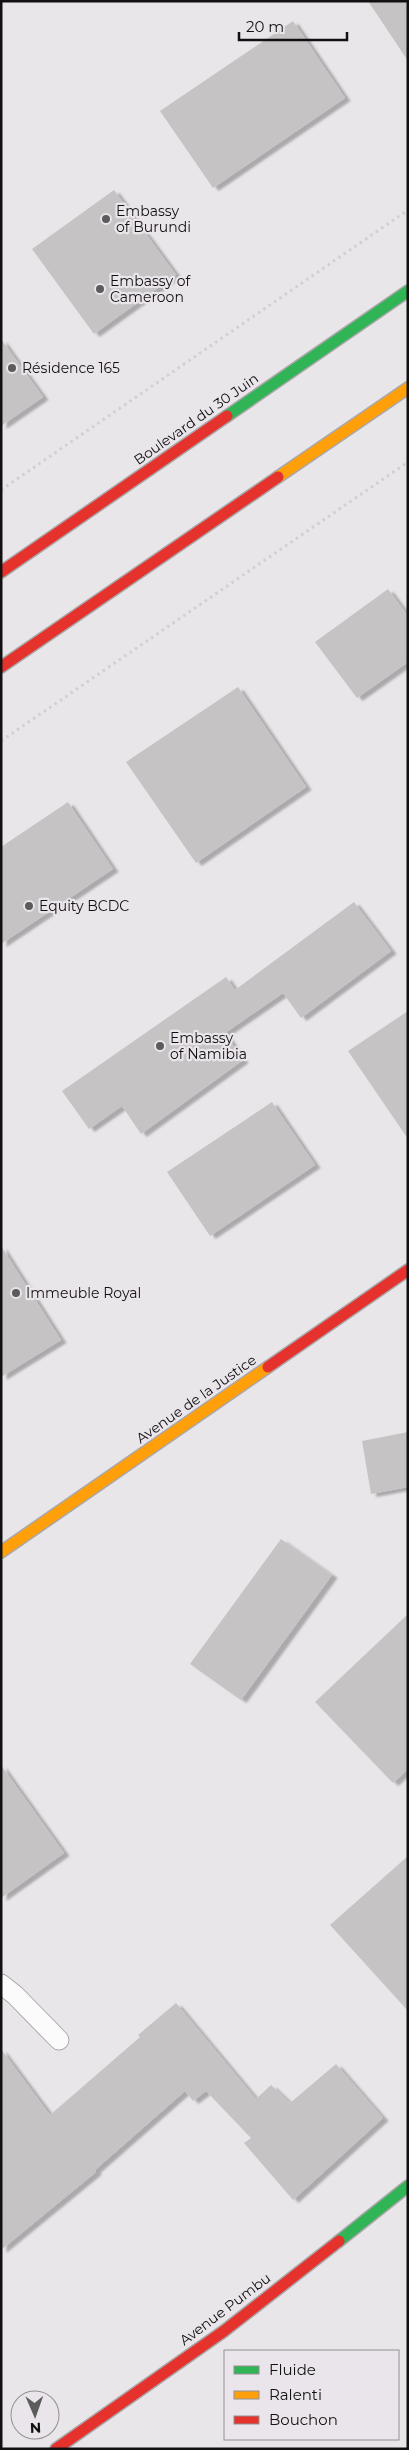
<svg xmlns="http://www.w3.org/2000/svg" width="409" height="2450" viewBox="0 0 409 2450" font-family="Montserrat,sans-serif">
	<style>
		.building { fill: #c6c3c5; filter: url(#shadow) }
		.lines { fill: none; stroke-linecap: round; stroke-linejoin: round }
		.lane-casing { stroke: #a9a7a9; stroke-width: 21 }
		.fast-casing { stroke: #a9a7a9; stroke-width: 14 }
		.slow-casing { stroke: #a9a7a9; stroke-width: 14 }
		.jam-casing { stroke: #a9a7a9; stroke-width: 14 }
		.path { stroke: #d0d0d0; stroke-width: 3; stroke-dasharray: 2.5 4; stroke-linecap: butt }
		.lane { stroke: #fcfbfc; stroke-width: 19 }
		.fast { stroke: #30b455; stroke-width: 11 }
		.slow { stroke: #ff9f0a; stroke-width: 11 }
		.jam { stroke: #e5322d; stroke-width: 11 }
		.poi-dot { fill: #5d5c5d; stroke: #eae5ea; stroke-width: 2 }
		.labels { text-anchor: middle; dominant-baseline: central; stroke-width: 4.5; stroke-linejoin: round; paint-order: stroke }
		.poi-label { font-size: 14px; fill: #121112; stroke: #eae5ea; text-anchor: start }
		.street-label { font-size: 14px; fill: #121112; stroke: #eae5ea }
	</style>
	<defs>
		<filter id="shadow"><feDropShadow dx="5.5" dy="3" stdDeviation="1" flood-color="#0004"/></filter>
	</defs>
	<rect width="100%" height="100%" fill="#e9e6e9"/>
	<g class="building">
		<path d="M 368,1 L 408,1 L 408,61 Z"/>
		<path d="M 293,21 L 345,98 L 213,188 L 160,111 Z"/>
		<path d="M 114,190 L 176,275 L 94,334 L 32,249 Z"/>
		<path d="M 1,339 L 43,397 L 1,426 Z"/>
		<path d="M 388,589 L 408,616 L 408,662 L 357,698 L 315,642 Z"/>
		<path d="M 238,687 L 306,787 L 196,863 L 126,762 Z"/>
		<path d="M 68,802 L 113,869 L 1,944 L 1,847 Z"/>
		<path d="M 354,902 L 391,951 L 301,1018 L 283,993 L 225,1033 L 243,1060 L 141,1134 L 122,1106 L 89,1129 L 62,1091 L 226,977 L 235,990 Z"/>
		<path d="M 408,1011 L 408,1139 L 348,1051 Z"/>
		<path d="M 272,1102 L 315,1165 L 210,1236 L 167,1172 Z"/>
		<path d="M 1,1246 L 61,1340 L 1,1377 Z"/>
		<path d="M 408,1432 L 408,1487 L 371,1494 L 362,1441 Z"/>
		<path d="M 281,1539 L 332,1575 L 241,1700 L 190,1664 Z"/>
		<path d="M 408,1614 L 408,1769 L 393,1783 L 315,1702 Z"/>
		<path d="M 1,1765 L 64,1853 L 1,1898 Z"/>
		<path d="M 408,1856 L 408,2011 L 330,1925 Z"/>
		<path d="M 176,2003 L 256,2099 L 271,2085 L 290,2103 L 336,2064 L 383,2118 L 293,2200 L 244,2143 L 251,2138 L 206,2091 L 193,2101 L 185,2091 L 95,2170 L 96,2172 L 1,2250 L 1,2049 L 50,2115 L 140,2037 L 138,2035 Z"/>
	</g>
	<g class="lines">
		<defs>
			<path id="lane" d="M 1,1984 L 15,1995 L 59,2040"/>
			<g id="fast">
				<path d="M 227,416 L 408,291"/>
				<path d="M 339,2241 L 408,2186"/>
			</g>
			<g id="slow">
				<path d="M 278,477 L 408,388"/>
				<path d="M 1,1552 L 268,1367"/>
			</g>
			<g id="jam">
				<path d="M 1,572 L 227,416"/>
				<path d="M 1,667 L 278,477"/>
				<path d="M 268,1367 L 408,1270"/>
				<path d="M 56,2449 L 224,2331 L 339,2241"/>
			</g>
		</defs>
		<use href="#lane" class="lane-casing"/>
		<use href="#fast" class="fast-casing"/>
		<use href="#slow" class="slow-casing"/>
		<use href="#jam" class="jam-casing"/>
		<g class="path">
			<path d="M 1,490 L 408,210"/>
			<path d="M 1,741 L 408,462"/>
		</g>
		<use href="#lane" class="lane"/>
		<use href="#fast" class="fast"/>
		<use href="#slow" class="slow"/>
		<use href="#jam" class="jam"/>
	</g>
	<g class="poi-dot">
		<circle cx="106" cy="219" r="5"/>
		<circle cx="100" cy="289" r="5"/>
		<circle cx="12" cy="368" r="5"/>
		<circle cx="29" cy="906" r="5"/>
		<circle cx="160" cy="1046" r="5"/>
		<circle cx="16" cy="1293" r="5"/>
	</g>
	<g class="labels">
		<g class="poi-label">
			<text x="116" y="211">Embassy<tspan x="116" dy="16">of Burundi</tspan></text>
			<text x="110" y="281">Embassy of<tspan x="110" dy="16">Cameroon</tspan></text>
			<text x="22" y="368">Résidence 165</text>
			<text x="39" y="906">Equity BCDC</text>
			<text x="170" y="1038">Embassy<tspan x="170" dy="16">of Namibia</tspan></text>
			<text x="26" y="1293">Immeuble Royal</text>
		</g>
		<g class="street-label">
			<text transform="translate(196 419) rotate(-35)">Boulevard du 30 Juin</text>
			<text transform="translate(196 1399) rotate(-35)">Avenue de la Justice</text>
			<text transform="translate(225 2309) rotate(-37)">Avenue Pumbu</text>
		</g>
	</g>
	<rect width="409" height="2450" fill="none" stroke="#121112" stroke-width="5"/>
	<rect x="224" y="2350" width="175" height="90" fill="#eae5ea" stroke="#949094"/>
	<rect x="234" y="2366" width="25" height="8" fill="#30b455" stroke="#949094"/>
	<text x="269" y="2375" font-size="15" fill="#121112">Fluide</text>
	<rect x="234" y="2391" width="25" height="8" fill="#ff9f0a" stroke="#949094"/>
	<text x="269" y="2400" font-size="15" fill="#121112">Ralenti</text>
	<rect x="234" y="2416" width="25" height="8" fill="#e5322d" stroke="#949094"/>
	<text x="269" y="2425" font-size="15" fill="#121112">Bouchon</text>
	<g transform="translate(35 2415) rotate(178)"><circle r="24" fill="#eae5ea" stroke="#949094"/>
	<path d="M0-4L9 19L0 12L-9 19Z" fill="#5d5c5d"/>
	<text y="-8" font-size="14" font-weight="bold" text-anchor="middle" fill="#121112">N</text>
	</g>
	<path d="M239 32v8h108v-8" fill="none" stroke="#121112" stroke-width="2.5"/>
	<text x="246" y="32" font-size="15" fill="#121112" stroke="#eae5ea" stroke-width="4" paint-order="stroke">20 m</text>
</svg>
